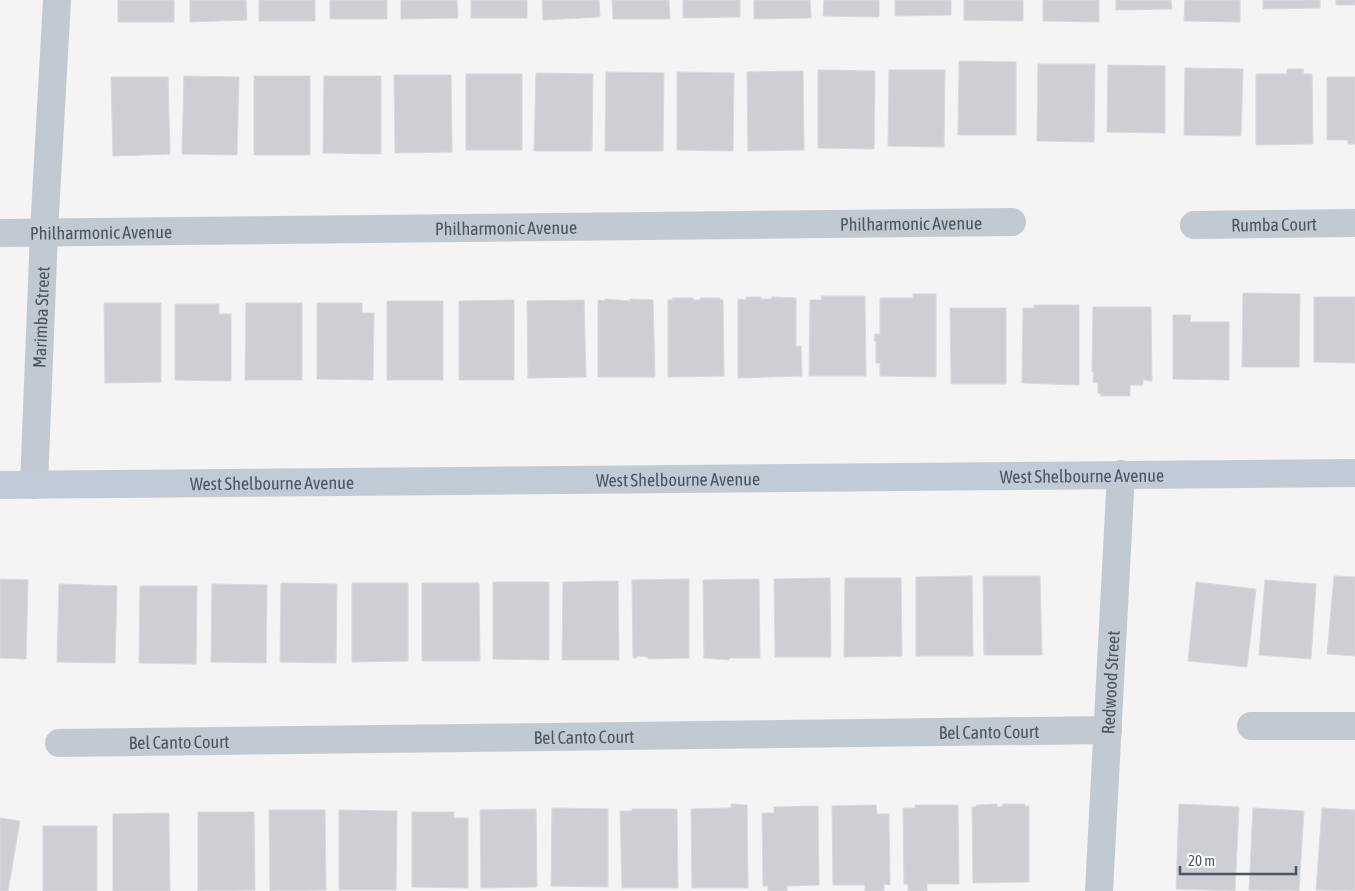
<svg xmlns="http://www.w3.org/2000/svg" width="1355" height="891" viewBox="0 0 1355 891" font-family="'Asap Condensed',sans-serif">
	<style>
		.building { fill: #cdcfd5; stroke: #d7d9de }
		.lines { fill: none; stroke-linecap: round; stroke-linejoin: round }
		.street { stroke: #c1cad2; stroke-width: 28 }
		.secondary { stroke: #c1cbd6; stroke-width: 28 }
		.labels { text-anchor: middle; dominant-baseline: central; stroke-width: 4; stroke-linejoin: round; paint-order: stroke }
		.street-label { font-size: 18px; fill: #4a5661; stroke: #fff }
	</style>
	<rect width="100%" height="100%" fill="#f5f3f3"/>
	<g class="building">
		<rect x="118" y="0" width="56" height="22"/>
		<path d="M 190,0 L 246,0 L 247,20 L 190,22 Z"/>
		<rect x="259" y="0" width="56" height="21"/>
		<rect x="330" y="0" width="57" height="19"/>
		<path d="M 401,0 L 457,0 L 458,18 L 401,19 Z"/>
		<rect x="471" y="0" width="56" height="18"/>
		<path d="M 542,0 L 599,0 L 600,17 L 543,20 Z"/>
		<path d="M 612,0 L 669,0 L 670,19 L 613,19 Z"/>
		<path d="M 683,0 L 740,0 L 740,17 L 683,18 Z"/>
		<path d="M 754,0 L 810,0 L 811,18 L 754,19 Z"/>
		<path d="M 824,0 L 879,0 L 879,17 L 823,16 Z"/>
		<path d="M 895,0 L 951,0 L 951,15 L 895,16 Z"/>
		<path d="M 964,0 L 1023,0 L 1023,21 L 964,20 Z"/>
		<path d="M 1043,0 L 1099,0 L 1099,22 L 1043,21 Z"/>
		<path d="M 1116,0 L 1171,0 L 1172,9 L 1116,10 Z"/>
		<path d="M 1185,0 L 1240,0 L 1240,22 L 1184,21 Z"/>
		<path d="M 1263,0 L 1320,0 L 1320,8 L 1263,9 Z"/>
		<rect x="1336" y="0" width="19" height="5"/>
		<path d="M 959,61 L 1016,62 L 1016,135 L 958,135 Z"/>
		<path d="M 1038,64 L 1095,64 L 1094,142 L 1037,141 Z"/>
		<path d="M 1108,65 L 1165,66 L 1165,133 L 1107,132 Z"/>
		<path d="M 1185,68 L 1243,69 L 1241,136 L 1184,135 Z"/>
		<path d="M 1287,69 L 1304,69 L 1303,74 L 1312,74 L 1313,144 L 1256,145 L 1256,74 L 1287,74 Z"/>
		<path d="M 818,70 L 875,71 L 874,149 L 818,148 Z"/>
		<path d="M 889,70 L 945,70 L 944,147 L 888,146 Z"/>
		<path d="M 803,71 L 804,150 L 748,151 L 747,72 Z"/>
		<path d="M 606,72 L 664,73 L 663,151 L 605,151 Z"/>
		<path d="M 677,72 L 734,73 L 733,151 L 677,150 Z"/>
		<path d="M 536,73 L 593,74 L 592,151 L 534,151 Z"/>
		<rect x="466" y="74" width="56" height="76"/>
		<path d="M 394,75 L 451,75 L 452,152 L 395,153 Z"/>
		<path d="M 184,76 L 239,77 L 237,155 L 182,154 Z"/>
		<rect x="254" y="76" width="56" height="79"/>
		<path d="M 324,76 L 381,76 L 381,154 L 323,153 Z"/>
		<path d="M 111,77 L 168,77 L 170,154 L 113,156 Z"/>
		<path d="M 1327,77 L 1355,77 L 1355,144 L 1348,144 L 1348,140 L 1327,140 Z"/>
		<path d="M 1243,293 L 1300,294 L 1299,367 L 1242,367 Z"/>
		<path d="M 913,294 L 936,294 L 936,377 L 880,376 L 880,363 L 876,363 L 876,341 L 874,341 L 875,334 L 880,334 L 880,298 L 913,298 Z"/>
		<path d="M 821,296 L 865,296 L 866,376 L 809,376 L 810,300 L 822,300 Z"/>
		<path d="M 746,297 L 761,297 L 761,299 L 772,299 L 772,297 L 796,298 L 796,346 L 801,346 L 802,376 L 738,378 L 738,299 L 746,300 Z"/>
		<path d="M 1314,297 L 1355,297 L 1355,363 L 1314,362 Z"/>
		<path d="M 672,298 L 693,298 L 693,300 L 700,300 L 700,298 L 720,298 L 720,300 L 723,300 L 724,376 L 668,377 L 668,300 L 673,300 Z"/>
		<path d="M 605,299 L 630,301 L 630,299 L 653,300 L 655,377 L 598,377 L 598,300 L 605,301 Z"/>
		<path d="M 514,300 L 514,380 L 459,380 L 459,301 Z"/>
		<path d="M 584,300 L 586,377 L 528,378 L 527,301 Z"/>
		<rect x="387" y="301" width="56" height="79"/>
		<path d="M 104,303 L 161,303 L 161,382 L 105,383 Z"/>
		<path d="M 246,303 L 302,303 L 302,380 L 245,380 Z"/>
		<path d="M 317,303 L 362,303 L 362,313 L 374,313 L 373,380 L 317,379 Z"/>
		<path d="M 175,304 L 219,304 L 219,314 L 231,314 L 231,381 L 175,380 Z"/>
		<path d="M 1034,305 L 1079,305 L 1079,385 L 1022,383 L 1023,308 L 1034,308 Z"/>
		<path d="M 1093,307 L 1151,307 L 1152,381 L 1143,380 L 1143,385 L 1130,385 L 1130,396 L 1101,396 L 1101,394 L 1098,393 L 1098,383 L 1093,382 L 1094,372 L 1092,372 Z"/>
		<path d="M 950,308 L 1006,308 L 1006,384 L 951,384 Z"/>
		<path d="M 1173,315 L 1191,315 L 1190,322 L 1229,322 L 1229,380 L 1173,379 Z"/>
		<path d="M 972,576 L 973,656 L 916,656 L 916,577 Z"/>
		<path d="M 983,576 L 1040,576 L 1042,655 L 984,655 Z"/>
		<path d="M 1334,576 L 1355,577 L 1355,656 L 1327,654 Z"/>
		<path d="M 830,578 L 831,657 L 775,657 L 774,579 Z"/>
		<path d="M 845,578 L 901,578 L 902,656 L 844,657 Z"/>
		<path d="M 0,579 L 28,580 L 26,659 L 0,658 Z"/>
		<path d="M 689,579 L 689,658 L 648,659 L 648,657 L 637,656 L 637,658 L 633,658 L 632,580 Z"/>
		<path d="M 759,579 L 760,658 L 729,658 L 729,660 L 704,658 L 703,580 Z"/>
		<path d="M 1265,580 L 1316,584 L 1311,659 L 1259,655 Z"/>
		<path d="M 618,581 L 619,660 L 562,660 L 563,582 Z"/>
		<path d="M 493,582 L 549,582 L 549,660 L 493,659 Z"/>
		<path d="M 1196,582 L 1256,589 L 1247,667 L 1188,661 Z"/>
		<path d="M 281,583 L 337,584 L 336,663 L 280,662 Z"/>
		<path d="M 352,583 L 408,583 L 408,661 L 352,662 Z"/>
		<path d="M 422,583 L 479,583 L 480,661 L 422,661 Z"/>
		<path d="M 59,584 L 117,586 L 115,663 L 57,662 Z"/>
		<path d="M 212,584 L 267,585 L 266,663 L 211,662 Z"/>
		<path d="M 140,586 L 197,586 L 196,664 L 139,663 Z"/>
		<path d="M 731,804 L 747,805 L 748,888 L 692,888 L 691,809 L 731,808 Z"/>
		<path d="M 997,804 L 997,807 L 1003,806 L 1003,804 L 1025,804 L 1025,806 L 1029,806 L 1029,882 L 973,883 L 972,807 L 976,807 L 976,805 Z"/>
		<path d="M 1179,804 L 1239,807 L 1235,891 L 1176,889 Z"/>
		<path d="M 876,805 L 877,814 L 889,814 L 890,885 L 884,884 L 884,891 L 865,891 L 865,885 L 833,885 L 832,806 Z"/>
		<path d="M 915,805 L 958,805 L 959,884 L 927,884 L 927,891 L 908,891 L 908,884 L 904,884 L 903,808 L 915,808 Z"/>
		<path d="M 818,806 L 819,885 L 787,886 L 787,891 L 768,891 L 768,886 L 763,886 L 762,813 L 774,813 L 774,807 Z"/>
		<path d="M 552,808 L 608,809 L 608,887 L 551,886 Z"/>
		<path d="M 1253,808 L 1304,811 L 1299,891 L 1249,890 Z"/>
		<path d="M 1322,808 L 1355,810 L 1355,891 L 1316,890 Z"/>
		<path d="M 536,809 L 537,887 L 481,888 L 480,810 Z"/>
		<path d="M 632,809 L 677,809 L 678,888 L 622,888 L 620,811 L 632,811 Z"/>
		<path d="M 269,810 L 325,810 L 326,890 L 270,891 Z"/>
		<path d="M 339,810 L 397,811 L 396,890 L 339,890 Z"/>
		<path d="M 198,812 L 254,812 L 255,890 L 198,891 Z"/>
		<path d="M 412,812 L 454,812 L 454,818 L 468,818 L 468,888 L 412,887 Z"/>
		<path d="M 169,813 L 170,891 L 113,891 L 113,814 Z"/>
		<path d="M 0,818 L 20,821 L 8,891 L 0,891 Z"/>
		<rect x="43" y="826" width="54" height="65"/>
	</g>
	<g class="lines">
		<g class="street">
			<path id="s1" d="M 1194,225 L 1355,223"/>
			<path id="s2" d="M 0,233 L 1012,222"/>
			<path id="s3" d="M 34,485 L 44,232 L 57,0"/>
			<path d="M 1251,726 L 1355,726"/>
			<path id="s4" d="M 59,743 L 1108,730"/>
			<path id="s5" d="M 1099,891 L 1121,474"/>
		</g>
		<path class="secondary" id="s6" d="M 0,485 L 1355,473"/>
	</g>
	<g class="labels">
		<g class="street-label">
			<text stroke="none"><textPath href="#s2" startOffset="911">Philharmonic Avenue</textPath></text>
			<text stroke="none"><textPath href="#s1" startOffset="80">Rumba Court</textPath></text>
			<text stroke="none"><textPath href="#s2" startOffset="506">Philharmonic Avenue</textPath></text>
			<text stroke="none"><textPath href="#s2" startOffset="101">Philharmonic Avenue</textPath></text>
			<text stroke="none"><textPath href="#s3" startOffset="168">Marimba Street</textPath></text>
			<text stroke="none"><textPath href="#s6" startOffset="1082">West Shelbourne Avenue</textPath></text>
			<text stroke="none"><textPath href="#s6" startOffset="678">West Shelbourne Avenue</textPath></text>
			<text stroke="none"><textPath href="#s6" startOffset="272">West Shelbourne Avenue</textPath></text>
			<text stroke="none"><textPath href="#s5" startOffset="209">Redwood Street</textPath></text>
			<text stroke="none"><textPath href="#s4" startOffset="930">Bel Canto Court</textPath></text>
			<text stroke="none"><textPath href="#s4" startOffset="525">Bel Canto Court</textPath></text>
			<text stroke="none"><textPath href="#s4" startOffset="120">Bel Canto Court</textPath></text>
		</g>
	</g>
	<path d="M1180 866v8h116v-8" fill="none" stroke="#4a5661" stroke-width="2.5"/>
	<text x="1188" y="866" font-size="15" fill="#4a5661" stroke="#ffffff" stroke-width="4" paint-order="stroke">20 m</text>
</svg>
